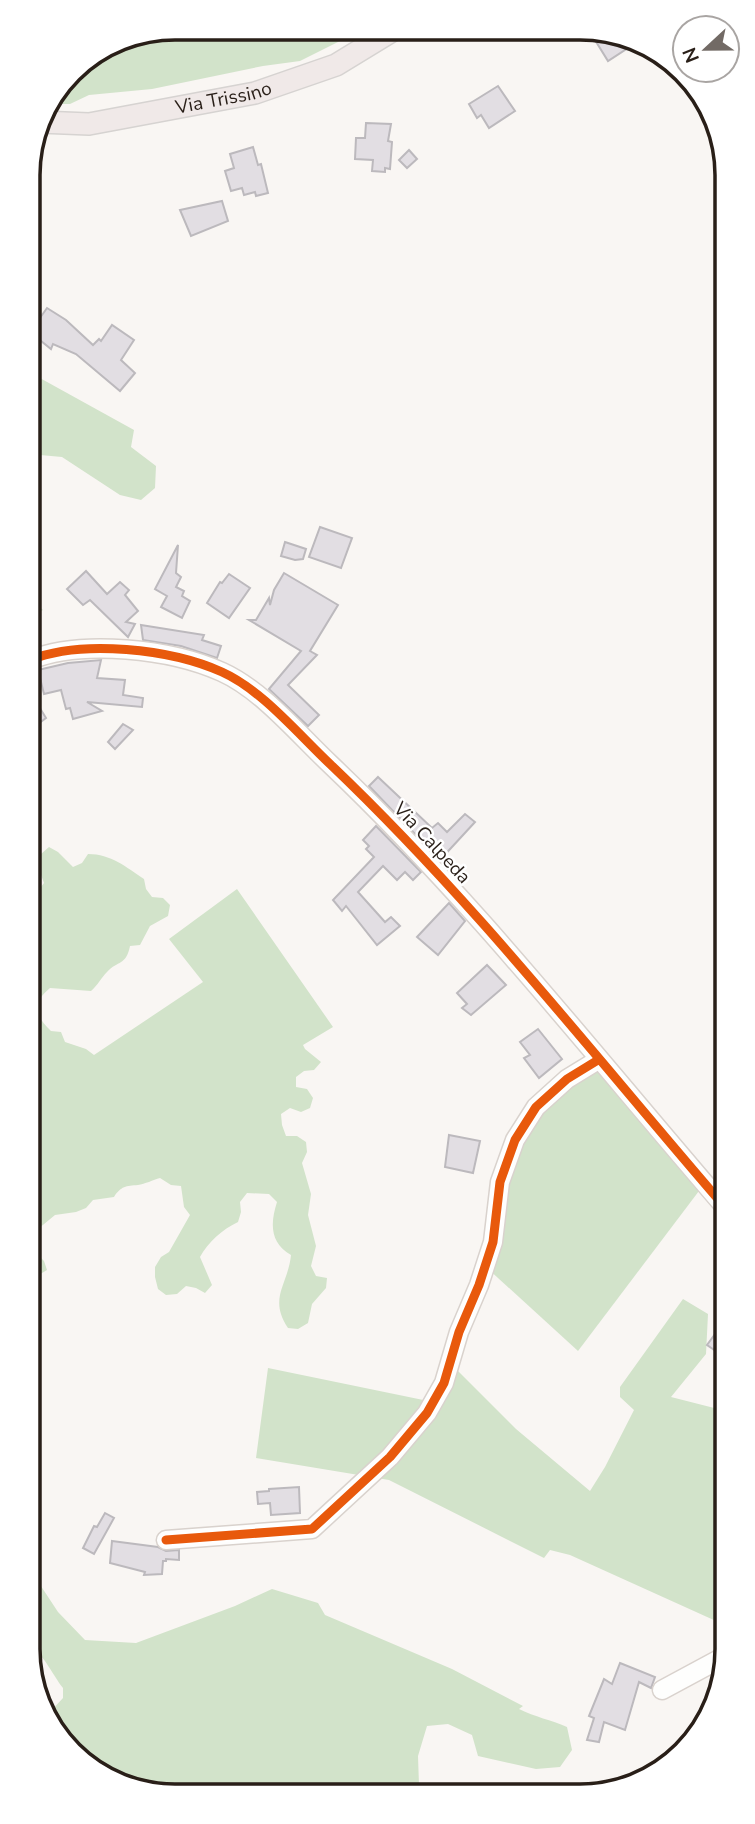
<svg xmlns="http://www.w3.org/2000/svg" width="755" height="1824" viewBox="0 0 755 1824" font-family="'Nunito Sans',sans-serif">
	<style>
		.green { fill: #d2e3ca }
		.building { fill: #e2dee3; stroke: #bcb9bd; stroke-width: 2 }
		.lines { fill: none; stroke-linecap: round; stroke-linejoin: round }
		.minor-casing { stroke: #d9d2cd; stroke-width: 21 }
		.major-casing { stroke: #d6d3d1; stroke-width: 24 }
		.minor { stroke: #fefefd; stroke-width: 18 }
		.major { stroke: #f0e9e8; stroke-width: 21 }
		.cycleway-casing { stroke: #fff; stroke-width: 13 }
		.cycleway { stroke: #e8590c; stroke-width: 9 }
		.labels { text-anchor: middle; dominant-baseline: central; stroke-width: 5; stroke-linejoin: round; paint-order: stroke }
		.street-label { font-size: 19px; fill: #291f18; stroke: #fff }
		.rim { fill: none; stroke: #291f18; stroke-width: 3.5 }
	</style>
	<rect width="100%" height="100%" fill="#f9f6f3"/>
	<g class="green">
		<path d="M 175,28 L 364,29 L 300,61 L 263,66 L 152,89 L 89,95 L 70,104 L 48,104 L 78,65 L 119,39 Z"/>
		<path d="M 29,372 L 134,430 L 131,447 L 156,466 L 155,488 L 141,500 L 120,495 L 62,457 L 29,454 Z"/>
		<path d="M 30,599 L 43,610 L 30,616 L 37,638 L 39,638 L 39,656 L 30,659 Z"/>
		<path d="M 49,847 L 58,852 L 73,867 L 82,863 L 88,854 C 111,854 126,867 144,879 L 146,889 L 152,897 L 163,898 L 170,905 L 168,916 L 150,926 L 140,945 L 130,946 C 126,966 118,960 107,972 C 101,978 98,985 91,991 L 50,988 C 32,1003 34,1015 51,1031 L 61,1032 L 65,1042 L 86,1049 L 94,1055 L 203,982 L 169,939 L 237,889 L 333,1027 L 303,1045 L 305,1049 L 321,1062 L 314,1070 L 304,1071 L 296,1077 L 296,1087 L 307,1089 L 313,1098 L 310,1108 L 301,1112 L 290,1108 L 281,1114 L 282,1125 L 286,1136 L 297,1136 L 306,1142 L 307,1152 L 302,1163 L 311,1194 L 308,1215 L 316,1246 L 311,1266 L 316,1276 L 327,1278 L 326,1288 L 312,1304 L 308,1323 L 298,1329 L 288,1328 C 268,1298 288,1285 291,1255 C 270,1243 270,1224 277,1202 L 269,1194 L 247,1193 L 240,1202 L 241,1212 L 238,1222 C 223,1229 208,1242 200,1257 L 212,1285 L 205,1293 L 196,1288 L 186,1286 L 177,1294 L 166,1295 L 158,1289 L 155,1277 L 155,1267 L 161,1257 L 169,1252 L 190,1215 L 184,1207 L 181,1186 L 171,1185 L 160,1178 C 153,1180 145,1184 138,1185 C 126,1186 121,1186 114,1197 L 93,1200 L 86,1208 L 76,1212 L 55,1215 L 32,1234 L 31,895 L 37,892 L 44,883 L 37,864 L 41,854 Z"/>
		<path d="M 600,1059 L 705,1183 L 578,1351 L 486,1267 L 500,1183 L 530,1121 Z"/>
		<path d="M 32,1249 L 44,1261 L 47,1270 L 32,1279 Z"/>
		<path d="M 683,1299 L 708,1314 L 706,1354 L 671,1397 L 726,1411 L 727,1626 L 570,1555 L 550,1550 L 544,1558 L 389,1480 L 256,1458 L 268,1368 L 433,1402 L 451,1364 L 516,1429 L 590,1491 L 605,1467 L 634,1410 L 620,1397 L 620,1387 Z"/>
		<path d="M 33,1574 L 58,1612 L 85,1640 L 136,1643 L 235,1606 L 272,1589 L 318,1603 L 325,1615 L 452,1669 L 523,1706 L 519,1709 C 535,1717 551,1720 567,1727 L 572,1750 L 560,1767 L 536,1769 L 478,1756 L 472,1735 L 448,1724 L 427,1726 L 418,1756 L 419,1785 L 439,1792 L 147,1793 L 78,1759 L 49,1713 L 63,1698 L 63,1688 C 54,1677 44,1655 33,1649 Z"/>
	</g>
	<g class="building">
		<path d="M 609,31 L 634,44 L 608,61 L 595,40 Z"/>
		<path d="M 498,86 L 515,111 L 489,128 L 481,115 L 477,118 L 469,104 Z"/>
		<path d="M 366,123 L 391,124 L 388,141 L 392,142 L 390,169 L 385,168 L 385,172 L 372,171 L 373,160 L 355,159 L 356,138 L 365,138 Z"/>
		<path d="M 253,147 L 258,165 L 261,164 L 268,193 L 256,196 L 255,192 L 244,195 L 242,188 L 231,191 L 225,171 L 234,168 L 230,154 Z"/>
		<path d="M 409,150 L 417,159 L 407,168 L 399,160 Z"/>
		<path d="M 222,201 L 228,221 L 191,236 L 180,210 Z"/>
		<path d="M 47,308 L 66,320 L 93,345 L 99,339 L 101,341 L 112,325 L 134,340 L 121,360 L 135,373 L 120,391 L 76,354 L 53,344 L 51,349 L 30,332 Z"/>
		<path d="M 320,527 L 352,538 L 341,568 L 309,557 Z"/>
		<path d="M 285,542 L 306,549 L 303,559 L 295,560 L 281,556 Z"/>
		<path d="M 178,545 L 176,573 L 181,577 L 176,587 L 184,591 L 182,596 L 190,601 L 182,618 L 161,607 L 167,596 L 155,589 Z"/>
		<path d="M 86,571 L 107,594 L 120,582 L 129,590 L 125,595 L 138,611 L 126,622 L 135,624 L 128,637 L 90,600 L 83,605 L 67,589 Z"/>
		<path d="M 284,573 L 338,605 L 310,651 L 317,655 L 288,685 L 319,715 L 308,726 L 269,689 L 301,651 L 249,620 L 256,620 L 269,598 L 270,605 L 274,590 Z"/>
		<path d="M 229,574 L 250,588 L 229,618 L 207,603 L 220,582 L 222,583 Z"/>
		<path d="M 141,625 L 204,635 L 202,640 L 221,646 L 217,658 L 181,646 L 143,640 Z"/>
		<path d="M 101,660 L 97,678 L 125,680 L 123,695 L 143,698 L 142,707 L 87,702 L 102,711 L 73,719 L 70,708 L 66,709 L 61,690 L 44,694 L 38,670 L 68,663 Z"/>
		<path d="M 30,692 L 46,718 L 30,730 Z"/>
		<path d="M 123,724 L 133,730 L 115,749 L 108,742 Z"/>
		<path d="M 378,777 L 432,828 L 438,823 L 447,832 L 465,814 L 475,822 L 440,860 L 369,786 Z"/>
		<path d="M 376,826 L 421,872 L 413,880 L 405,872 L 397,880 L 383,866 L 358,892 L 385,922 L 391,917 L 400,926 L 377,945 L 346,906 L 342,911 L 333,900 L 374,857 L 366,849 L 369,846 L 363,840 Z"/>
		<path d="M 449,903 L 465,921 L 438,955 L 417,937 Z"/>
		<path d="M 487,965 L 506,985 L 471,1015 L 462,1008 L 467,1004 L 457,993 Z"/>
		<path d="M 538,1029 L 562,1059 L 539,1078 L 524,1058 L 530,1055 L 520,1042 Z"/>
		<path d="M 449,1135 L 480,1141 L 473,1173 L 445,1167 Z"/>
		<path d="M 726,1319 L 726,1358 L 707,1345 Z"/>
		<path d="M 299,1487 L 300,1513 L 271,1515 L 270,1503 L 258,1504 L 257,1492 L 269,1491 L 269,1489 Z"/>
		<path d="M 105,1513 L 114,1518 L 94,1554 L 83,1548 L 94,1526 L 97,1527 Z"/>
		<path d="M 112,1541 L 158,1547 L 166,1551 L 179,1550 L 179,1560 L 166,1559 L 166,1561 L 163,1561 L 162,1574 L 144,1575 L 145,1572 L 110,1563 Z"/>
		<path d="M 620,1663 L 655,1677 L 651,1688 L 639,1682 L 625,1730 L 604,1722 L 599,1742 L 587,1740 L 594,1718 L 589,1716 L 604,1679 L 612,1684 Z"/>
	</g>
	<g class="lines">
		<defs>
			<g id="minor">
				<path d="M 30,660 C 82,639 171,649 222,672 C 262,690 298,734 330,764 C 474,901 596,1058 725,1207"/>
				<path d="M 166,1540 L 312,1529 L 390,1457 L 427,1413 L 444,1383 L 459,1332 L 479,1285 L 493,1242 L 500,1182 L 515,1140 L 536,1107 L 567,1079 L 598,1060"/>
				<path d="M 662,1690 L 727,1655"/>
			</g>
			<g id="major">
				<path id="s1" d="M 40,122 L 89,124 L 255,93 L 336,65 L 395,29"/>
			</g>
		</defs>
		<use href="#minor" class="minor-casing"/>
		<use href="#major" class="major-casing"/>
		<use href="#minor" class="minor"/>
		<use href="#major" class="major"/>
		<defs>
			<g id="cycleway">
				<path d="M 30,660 C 82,639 171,649 222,672 C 262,690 298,734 330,764 C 474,901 596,1058 725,1207"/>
				<path d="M 166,1540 L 312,1529 L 390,1457 L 427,1413 L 444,1383 L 459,1332 L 479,1285 L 493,1242 L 500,1182 L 515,1140 L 536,1107 L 567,1079 L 598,1060"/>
			</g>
		</defs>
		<use href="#cycleway" class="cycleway-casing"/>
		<use href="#cycleway" class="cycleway"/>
	</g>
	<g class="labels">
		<g class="street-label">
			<text stroke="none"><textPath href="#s1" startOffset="186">Via Trissino</textPath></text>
			<text transform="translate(432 843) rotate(47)">Via Calpeda</text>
		</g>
	</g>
	<path d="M0 0H755V1824H0ZM175 40H580A135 135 0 0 1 715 175V1649A135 135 0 0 1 580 1784H175A135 135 0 0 1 40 1649V175A135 135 0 0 1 175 40Z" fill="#fff" fill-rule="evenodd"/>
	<path class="rim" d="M175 40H580A135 135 0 0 1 715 175V1649A135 135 0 0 1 580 1784H175A135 135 0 0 1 40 1649V175A135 135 0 0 1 175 40Z"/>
	<g transform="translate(706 49) rotate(248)"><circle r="33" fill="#ffffff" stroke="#a9a5a3" stroke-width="2"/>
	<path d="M0-5L12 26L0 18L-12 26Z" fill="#726a65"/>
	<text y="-10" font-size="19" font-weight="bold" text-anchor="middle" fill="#291f18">N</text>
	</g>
</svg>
